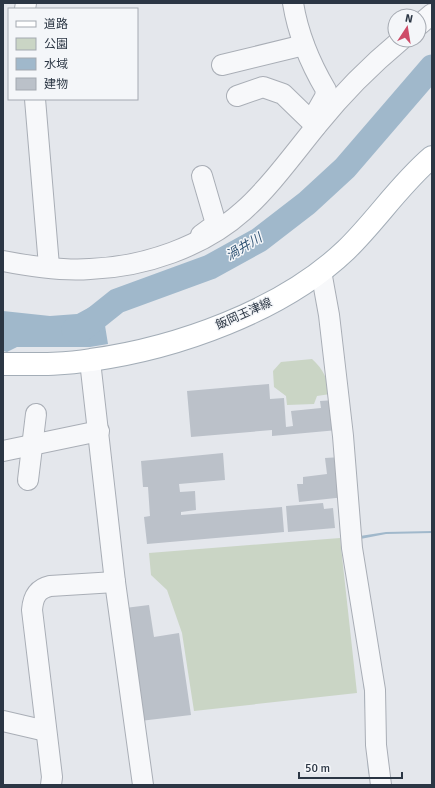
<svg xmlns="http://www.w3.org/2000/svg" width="435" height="788" viewBox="0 0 435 788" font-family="Signika,'Noto Sans JP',sans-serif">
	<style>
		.green { fill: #cad5c5 }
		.water { fill: #a0b8cb }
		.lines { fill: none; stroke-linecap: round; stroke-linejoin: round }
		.river { stroke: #a0b8cb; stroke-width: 25 }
		.building { fill: #bbc1c9 }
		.minor-casing { stroke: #a9aeb6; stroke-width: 22 }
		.major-casing { stroke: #a3adb7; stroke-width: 24 }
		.minor { stroke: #f7f8fa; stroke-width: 20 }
		.major { stroke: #fff; stroke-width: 22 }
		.labels { text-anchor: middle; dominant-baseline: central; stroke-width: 3; stroke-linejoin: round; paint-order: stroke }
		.street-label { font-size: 12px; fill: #2b3644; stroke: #f4f6f9 }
		.water-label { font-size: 13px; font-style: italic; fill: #355878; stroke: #f4f6f9 }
	</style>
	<rect width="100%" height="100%" fill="#e4e7ec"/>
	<g class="green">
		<path d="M 312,359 C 323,369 328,379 330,394 L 317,396 L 314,404 L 287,405 L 286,396 L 274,387 L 273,371 L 281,362 Z"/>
		<path d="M 340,538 L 357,693 L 194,711 L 182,633 L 167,590 L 151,575 L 149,553 Z"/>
	</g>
	<g class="water">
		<path d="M 101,301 L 108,344 L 90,347 L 17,347 L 7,352 L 3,351 L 3,311 L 50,316 L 77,314 Z"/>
		<path d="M 432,531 L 432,533 L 386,534 L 350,541 L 370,691 L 372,785 L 368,771 L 364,690 L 347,538 L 386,532 Z"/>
	</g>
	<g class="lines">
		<path class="river" d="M 74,330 L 82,329 L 117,301 L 210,267 L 259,240 L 307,203 L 345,168 L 432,67"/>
	</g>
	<g class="building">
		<path d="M 269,384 L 270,399 L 284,398 L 286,427 L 293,426 L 291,411 L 321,408 L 320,401 L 335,400 L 338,430 L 272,436 L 272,430 L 191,437 L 187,391 Z"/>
		<path d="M 223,453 L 225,480 L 179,484 L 180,492 L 195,491 L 196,510 L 181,512 L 181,515 L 282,507 L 284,532 L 147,544 L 144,517 L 150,516 L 148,487 L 143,487 L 141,461 Z"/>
		<path d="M 341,457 L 345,497 L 299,502 L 297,484 L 303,484 L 303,477 L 327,474 L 325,458 Z"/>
		<path d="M 323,503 L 324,509 L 333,508 L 335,528 L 288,532 L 286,506 Z"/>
		<path d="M 149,605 L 154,637 L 179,633 L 191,715 L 140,721 L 125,608 Z"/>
	</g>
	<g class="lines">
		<defs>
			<g id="minor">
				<path d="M 293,3 C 298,34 310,63 326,90 L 325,97 L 312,120"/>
				<path d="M 25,9 L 26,3"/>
				<path d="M 419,25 L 432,14"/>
				<path d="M 222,65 L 304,45"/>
				<path d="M 237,96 L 263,87 L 283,94 L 316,126"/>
				<path d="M 35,99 L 49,266"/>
				<path d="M 201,235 L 216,224 L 202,176"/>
				<path d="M 3,261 C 28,266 65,271 90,269 C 144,267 203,247 243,211 C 270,187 295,152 318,124 C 342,94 371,65 401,40"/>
				<path d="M 321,271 L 329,315 L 343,436 L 352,548 L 375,690 L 376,745 L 381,785"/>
				<path d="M 90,361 L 115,582 L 143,785"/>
				<path d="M 3,451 L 99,431"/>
				<path d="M 28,480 L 36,414"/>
				<path d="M 3,721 L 46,731"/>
				<path d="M 51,785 L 52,777 L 32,610 C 33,597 37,589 50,586 L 115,582"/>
			</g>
			<path id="major" d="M 3,364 C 32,364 62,365 91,360 C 177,348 282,311 346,250 C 376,221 400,184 432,157"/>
		</defs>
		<use href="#minor" class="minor-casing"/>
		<use href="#major" class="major-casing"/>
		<use href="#minor" class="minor"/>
		<use href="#major" class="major"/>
	</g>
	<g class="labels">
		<g class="street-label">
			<text transform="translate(244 314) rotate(-24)">飯岡玉津線</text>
		</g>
		<g class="water-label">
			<text transform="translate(244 247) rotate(-31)">渦井川</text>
		</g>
	</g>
	<rect width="435" height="788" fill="none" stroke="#2b3644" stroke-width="8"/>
	<rect x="8" y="8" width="130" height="92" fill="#f4f6f9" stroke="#a4a9b1"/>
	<rect x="16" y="21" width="20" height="6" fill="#ffffff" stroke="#a4a9b1"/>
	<text x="44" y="28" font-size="12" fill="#2b3644">道路</text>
	<rect x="16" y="38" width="20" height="12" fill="#cad5c5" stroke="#a4a9b1"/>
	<text x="44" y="48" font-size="12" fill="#2b3644">公園</text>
	<rect x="16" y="58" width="20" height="12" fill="#a0b8cb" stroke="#a4a9b1"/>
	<text x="44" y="68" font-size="12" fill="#2b3644">水域</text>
	<rect x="16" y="78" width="20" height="12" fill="#bbc1c9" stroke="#a4a9b1"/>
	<text x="44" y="88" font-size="12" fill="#2b3644">建物</text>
	<g transform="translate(407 28) rotate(12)"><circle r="19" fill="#f4f6f9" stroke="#a4a9b1"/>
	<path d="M0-3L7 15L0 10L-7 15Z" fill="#ce4c69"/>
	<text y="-6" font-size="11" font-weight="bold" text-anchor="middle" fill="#2b3644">N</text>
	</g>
	<path d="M299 772v6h103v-6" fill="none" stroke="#2b3644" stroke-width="2"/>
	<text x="305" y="772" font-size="12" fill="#2b3644" stroke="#f4f6f9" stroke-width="3" paint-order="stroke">50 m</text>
</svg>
